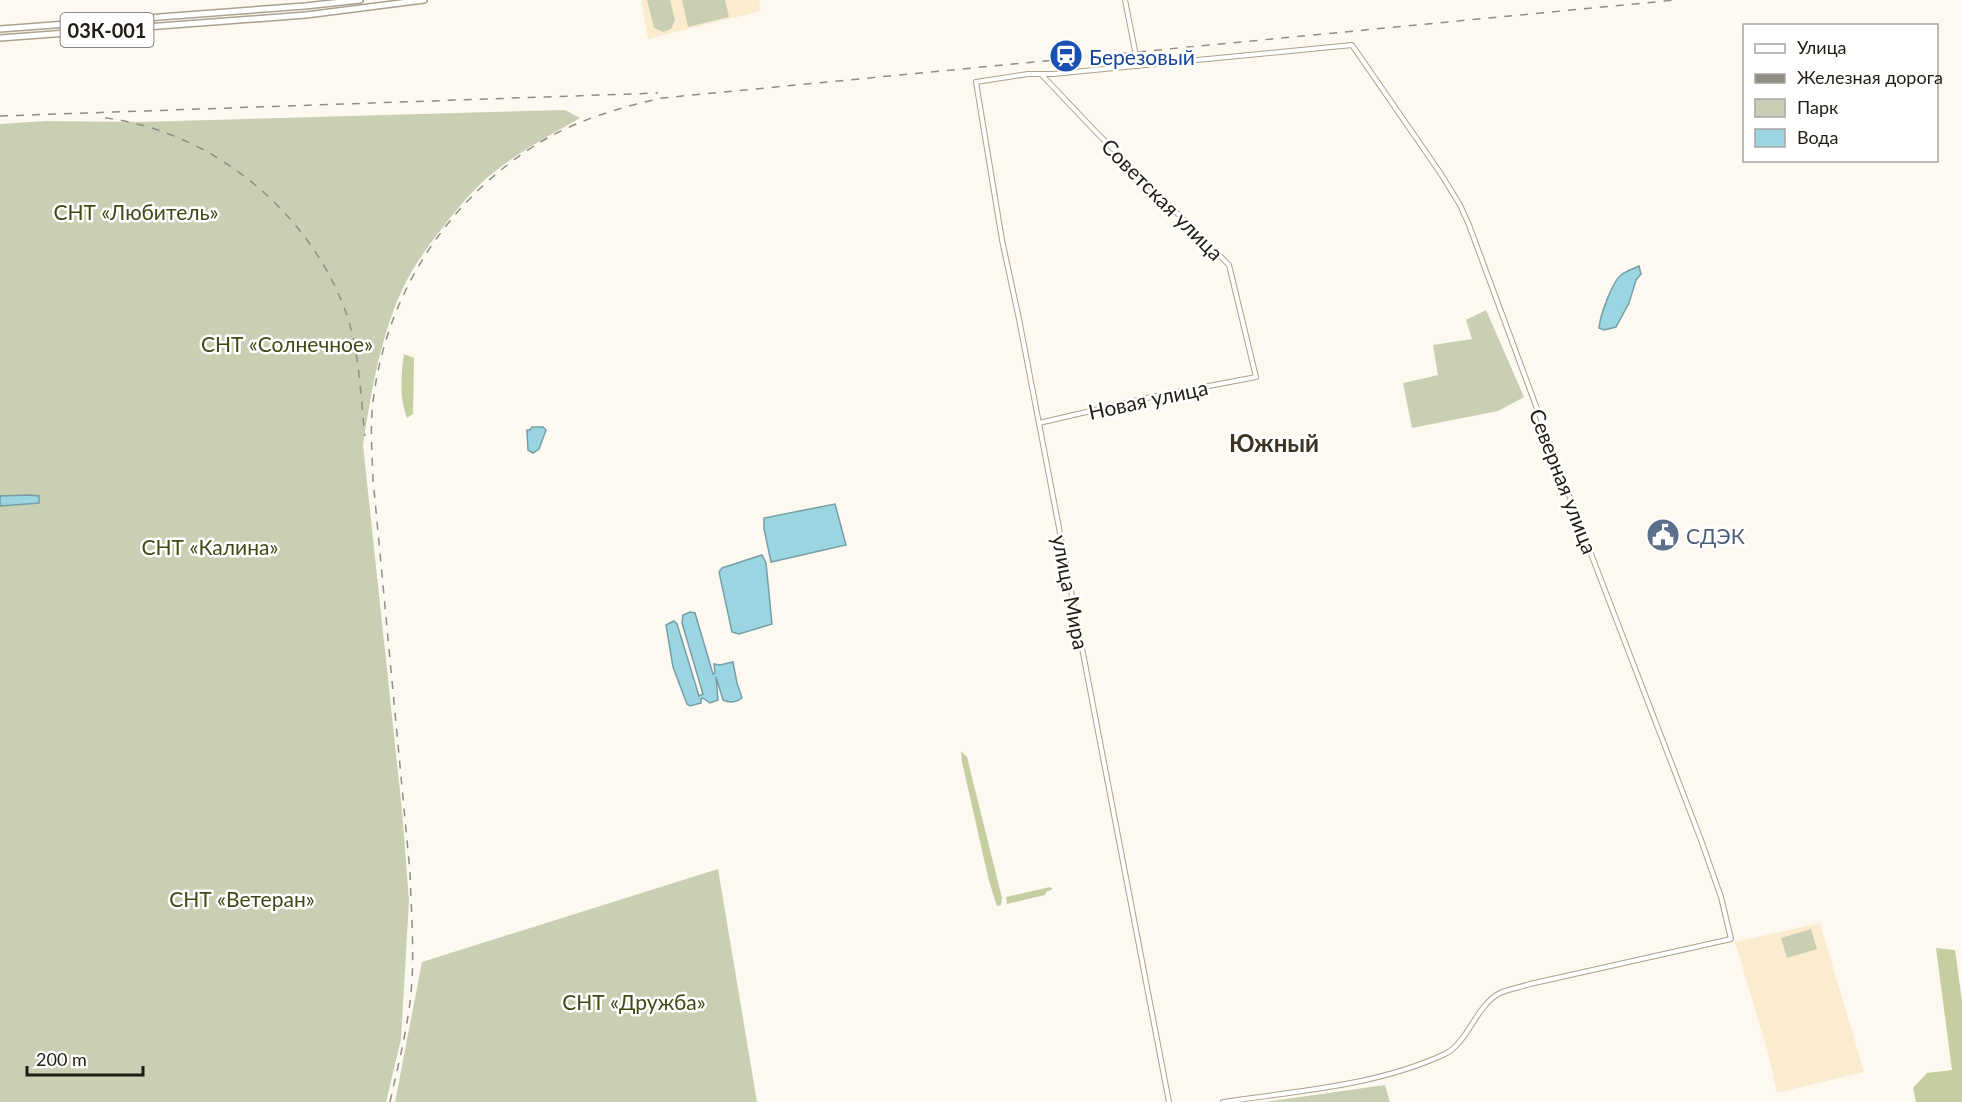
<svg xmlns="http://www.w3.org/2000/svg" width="1962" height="1102" viewBox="0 0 1962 1102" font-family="Lato,sans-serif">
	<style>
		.built { fill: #fbeccf }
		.green { fill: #c9cfb2 }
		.forest { fill: #c5cea0 }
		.water { fill: #9ad5e1; stroke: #769ea4; stroke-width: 1.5 }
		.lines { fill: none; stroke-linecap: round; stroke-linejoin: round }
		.tertiary-casing { stroke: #aca18d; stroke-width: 6 }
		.primary-casing { stroke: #aca18d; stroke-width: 8 }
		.tertiary { stroke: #fff; stroke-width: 4 }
		.primary { stroke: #fff; stroke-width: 5 }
		.rail { stroke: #918c84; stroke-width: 1.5; stroke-dasharray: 8 8; stroke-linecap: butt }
		.labels { text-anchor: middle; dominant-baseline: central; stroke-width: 5; stroke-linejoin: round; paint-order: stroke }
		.shield { fill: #fff; stroke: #64615b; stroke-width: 1.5 }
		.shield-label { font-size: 20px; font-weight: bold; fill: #211d15 }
		.transit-label { font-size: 21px; fill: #164399; stroke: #fff; text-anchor: start }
		.street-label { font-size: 21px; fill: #211d15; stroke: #fff }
		.park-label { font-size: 21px; fill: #414915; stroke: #fff }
		.service-label { font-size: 21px; fill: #4e5e75; stroke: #fff; text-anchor: start }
		.quarter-label { font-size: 24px; font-weight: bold; fill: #3d3322; stroke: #fff }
	</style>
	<rect width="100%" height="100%" fill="#fdf8f0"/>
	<g class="built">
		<path d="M 641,0 L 759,0 L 761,11 L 648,39 Z"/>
		<path d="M 1820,923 L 1864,1072 L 1777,1093 L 1768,1053 L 1735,942 Z"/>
	</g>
	<g class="green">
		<path d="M 647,0 L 670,0 L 675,20 L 671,29 L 663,32 L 654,28 Z"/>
		<path d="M 682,0 L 725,0 L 729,17 L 688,27 Z"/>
		<path d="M 565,110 L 580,118 C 552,134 524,149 498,169 C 480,182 464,201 450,218 C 432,241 414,264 402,290 C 380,338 371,393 363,445 L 402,810 L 409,901 L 401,1039 L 386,1102 L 0,1102 L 0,124 L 46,121 L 139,122 Z"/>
		<path d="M 1486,310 L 1524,397 L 1498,411 L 1412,428 L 1403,383 L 1438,375 L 1433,345 L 1472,339 L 1466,320 Z"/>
		<path d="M 718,869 L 757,1102 L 395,1102 L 422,962 Z"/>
		<path d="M 1811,929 L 1817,949 L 1787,958 L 1781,938 Z"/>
		<path d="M 1385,1085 L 1390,1102 L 1264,1102 Z"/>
	</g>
	<g class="forest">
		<path d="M 404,354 L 414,358 L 413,414 L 407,418 C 399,398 401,375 404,354 Z"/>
		<path d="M 961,751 L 967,757 L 1002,898 L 1001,905 L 997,906 L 989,881 L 962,762 Z"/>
		<path d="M 1050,887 L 1053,889 L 1046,892 L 1045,895 L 1007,904 L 1006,897 Z"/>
		<path d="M 1936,948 L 1955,950 L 1962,1001 L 1962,1102 L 1916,1102 L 1913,1088 L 1927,1073 L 1952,1070 Z"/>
	</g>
	<g class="water">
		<path d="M 1639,266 L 1641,274 L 1636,280 L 1629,303 L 1616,327 L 1604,330 L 1599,328 C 1600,316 1612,282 1621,275 C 1626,271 1633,269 1639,266 Z"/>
		<path d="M 532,427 L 543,427 L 546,430 L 539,449 L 533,453 L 528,450 L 527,430 L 530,430 Z"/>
		<path d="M 29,495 L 39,496 L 39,503 L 0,506 L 0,496 Z"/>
		<path d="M 835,504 L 846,545 L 771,562 L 764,529 L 764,518 Z"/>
		<path d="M 762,555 L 766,563 L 772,624 L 739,634 L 732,632 L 719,572 L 722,568 Z"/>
		<path d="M 690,612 L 695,613 L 713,674 L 715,673 L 714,664 L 720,665 L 733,662 L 737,683 L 742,698 C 736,703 730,703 723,700 L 716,677 L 718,700 L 710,703 L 703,698 L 701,699 L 701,703 L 690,706 L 687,704 L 673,667 L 666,625 L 674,621 L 677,624 L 699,696 L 703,694 L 682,623 L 683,615 Z"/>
	</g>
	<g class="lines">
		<defs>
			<g id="tertiary">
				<path d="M 1125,0 L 1138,66"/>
				<path d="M 1039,423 L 1151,397 L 1256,377 L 1229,265 L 1095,131 L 1041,74"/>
				<path d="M 1169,1102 L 1019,319 L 1002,240 L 976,82 L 1028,74 L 1053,74 L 1352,45 L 1441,174 L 1460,205 L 1469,225 L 1583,533 L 1701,840 L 1721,897 L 1731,939 L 1530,984 C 1521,987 1509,989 1500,993 C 1476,1005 1468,1043 1445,1054 C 1376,1086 1297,1091 1223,1102"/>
			</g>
			<g id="primary">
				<path d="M 0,29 L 305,6 L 360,0"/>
				<path d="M 0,38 L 306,15 L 424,0"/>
			</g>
		</defs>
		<use href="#tertiary" class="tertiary-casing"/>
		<use href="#primary" class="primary-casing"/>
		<use href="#tertiary" class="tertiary"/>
		<use href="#primary" class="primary"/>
		<g class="rail">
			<path d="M 0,116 L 658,93"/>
			<path d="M 105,118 C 118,119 132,123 145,126 C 234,151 313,223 345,310 C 360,350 360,394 365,436"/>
			<path d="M 390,1102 C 399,1061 410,1020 412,979 C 414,944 411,907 410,872 L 373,479 C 372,453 370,427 373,402 C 385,298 444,205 531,148 C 570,122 617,108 662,98 L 1675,0"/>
		</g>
	</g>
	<defs>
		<symbol id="station-disc" viewBox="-11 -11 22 22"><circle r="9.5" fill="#1a4fb4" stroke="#fff"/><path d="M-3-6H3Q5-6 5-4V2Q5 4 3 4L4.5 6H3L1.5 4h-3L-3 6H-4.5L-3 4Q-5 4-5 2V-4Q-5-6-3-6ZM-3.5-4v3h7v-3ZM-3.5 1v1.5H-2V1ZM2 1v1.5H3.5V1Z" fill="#fff"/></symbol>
		<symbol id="civic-disc" viewBox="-11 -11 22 22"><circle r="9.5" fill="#5c6f8a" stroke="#fff"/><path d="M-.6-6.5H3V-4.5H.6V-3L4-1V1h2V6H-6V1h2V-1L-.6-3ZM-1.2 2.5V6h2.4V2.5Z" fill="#fff"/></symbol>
	</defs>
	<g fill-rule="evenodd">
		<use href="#station-disc" x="1047" y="37" width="38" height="38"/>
		<use href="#civic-disc" x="1644" y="516" width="38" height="38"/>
	</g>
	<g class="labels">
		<rect class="shield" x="60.5" y="13" width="93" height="34" rx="4.5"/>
		<g class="shield-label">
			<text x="107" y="30">03К-001</text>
		</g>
		<g class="transit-label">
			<text x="1089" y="56">Березовый</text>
		</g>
		<g class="street-label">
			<text transform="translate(1163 199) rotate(45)">Советская улица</text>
			<text transform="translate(1148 399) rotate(-12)">Новая улица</text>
			<text transform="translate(1564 481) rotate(69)">Северная улица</text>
			<text transform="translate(1071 592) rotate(79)">улица Мира</text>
		</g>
		<g class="park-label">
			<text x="136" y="211">СНТ «Любитель»</text>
			<text x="287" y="343">СНТ «Солнечное»</text>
			<text x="210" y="546">СНТ «Калина»</text>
			<text x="242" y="898">СНТ «Ветеран»</text>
			<text x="634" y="1001">СНТ «Дружба»</text>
		</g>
		<g class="service-label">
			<text x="1686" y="535">СДЭК</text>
		</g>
		<g class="quarter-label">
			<text x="1274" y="442">Южный</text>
		</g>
	</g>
	<rect x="1743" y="24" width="195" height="138" fill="#ffffff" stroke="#a6a5a1" stroke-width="1.5"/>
	<rect x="1755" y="44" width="30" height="9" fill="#ffffff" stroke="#a6a5a1" stroke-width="1.5"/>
	<text x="1797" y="54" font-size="18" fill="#211d15">Улица</text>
	<rect x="1755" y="74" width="30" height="9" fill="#918c84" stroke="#a6a5a1" stroke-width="1.5"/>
	<text x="1797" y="84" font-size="18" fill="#211d15">Железная дорога</text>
	<rect x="1755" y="99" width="30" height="18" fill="#c9cfb2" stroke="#a6a5a1" stroke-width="1.5"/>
	<text x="1797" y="114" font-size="18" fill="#211d15">Парк</text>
	<rect x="1755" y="129" width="30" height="18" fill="#9ad5e1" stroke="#a6a5a1" stroke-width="1.5"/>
	<text x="1797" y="144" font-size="18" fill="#211d15">Вода</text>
	<path d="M27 1066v9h116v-9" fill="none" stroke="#211d15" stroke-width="3"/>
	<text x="36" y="1066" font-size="18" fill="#211d15" stroke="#ffffff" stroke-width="4.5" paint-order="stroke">200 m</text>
</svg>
